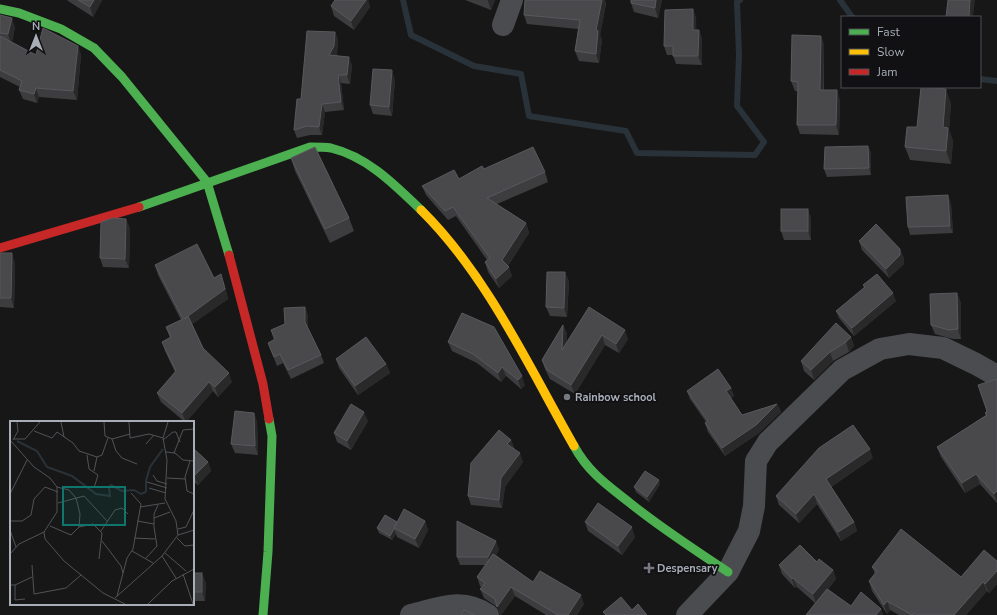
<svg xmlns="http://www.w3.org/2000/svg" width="997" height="615" viewBox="0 0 997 615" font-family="'Nunito Sans',sans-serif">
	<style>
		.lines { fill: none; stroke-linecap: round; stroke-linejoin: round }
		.stream { stroke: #2a3239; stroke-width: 6 }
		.street { stroke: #4b4c50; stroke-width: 22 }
		.fast { stroke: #4caf50; stroke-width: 9 }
		.slow { stroke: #ffc107; stroke-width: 9 }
		.jam { stroke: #c62828; stroke-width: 9 }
		.wall { fill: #3d3d3f }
		.shaded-wall { fill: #29292a }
		.building { fill: #49494c; stroke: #58595d }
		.poi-dot { fill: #757880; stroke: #111113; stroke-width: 1.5 }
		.labels { text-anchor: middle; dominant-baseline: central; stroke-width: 3.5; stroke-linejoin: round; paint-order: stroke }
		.poi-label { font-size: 11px; font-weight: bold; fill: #a8adb8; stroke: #111113; text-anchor: start }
		.inset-river { fill: none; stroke: #2a3239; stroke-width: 2 }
		.inset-road { fill: none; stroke: #515357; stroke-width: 1 }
		.view { fill: #0f766e; fill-opacity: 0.15; stroke: #0f766e; stroke-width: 2 }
		.inset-edge { fill: none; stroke: #a8adb8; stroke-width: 2 }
	</style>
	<rect width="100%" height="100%" fill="#171717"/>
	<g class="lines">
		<g class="stream">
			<path d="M 403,0 L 411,35 L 474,66 L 521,74 L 529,116 L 626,131 L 637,153 L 755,155 L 764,142 L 737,106 L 739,55 L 737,2 L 740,0"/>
			<path d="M 840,0 L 852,17"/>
			<path d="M 980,79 L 997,81"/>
		</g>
		<g class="street">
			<path d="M 503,25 L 512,0"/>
			<path d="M 411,615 C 440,608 462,597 488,615"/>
			<path d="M 687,615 L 728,572 L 749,531 L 754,506 L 756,461 L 768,442 L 842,370 L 880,349 L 909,344 L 943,348 L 976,364 L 997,376"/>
		</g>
		<g class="fast">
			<path d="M 0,9 L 19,13 L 61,29 L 94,48 L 122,77 L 207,182 L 229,255"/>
			<path d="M 139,207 L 310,147 C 317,147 325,147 331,148 C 368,157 395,185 421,210"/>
			<path d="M 574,446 C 588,472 607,485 630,503 C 661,528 695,550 728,572"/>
			<path d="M 263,615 L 268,552 L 272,436 L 269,419"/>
		</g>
		<path class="slow" d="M 421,210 C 487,275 529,367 574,446"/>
		<g class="jam">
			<path d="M 0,248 L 139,207"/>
			<path d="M 229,255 L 263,384 L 269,419"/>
		</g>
	</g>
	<g class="wall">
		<path d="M 67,0 L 102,0 L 93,17 L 68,1 Z"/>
		<path d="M 335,0 L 368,0 L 370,7 L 354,30 L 334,16 L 331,6 Z"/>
		<path d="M 465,0 L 495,0 L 491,10 Z"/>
		<path d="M 525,0 L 605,0 L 606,4 L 600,35 L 602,40 L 599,63 L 579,61 L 575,51 L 578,29 L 527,24 L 524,15 Z"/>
		<path d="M 631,0 L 662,0 L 658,18 L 634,12 L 631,3 Z"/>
		<path d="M 693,9 L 696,18 L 696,30 L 699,30 L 702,39 L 702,65 L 676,64 L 673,55 L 667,55 L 664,46 Z"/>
		<path d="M 0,15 L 15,27 L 12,42 L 36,55 L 78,46 L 81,55 L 77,100 L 39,97 L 37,103 L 23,99 L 19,90 L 20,87 L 0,77 Z"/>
		<path d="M 335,32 L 338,40 L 337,54 L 337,55 L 352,65 L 350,84 L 341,83 L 344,110 L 325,112 L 322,135 L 310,135 L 297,138 L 294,130 Z"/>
		<path d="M 821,36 L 824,45 L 824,90 L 840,100 L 839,135 L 800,134 L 797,125 L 798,91 L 795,91 L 791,81 Z"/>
		<path d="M 395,80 L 392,116 L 373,114 L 370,105 Z"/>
		<path d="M 951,103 L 949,130 L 953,141 L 951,164 L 910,160 L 905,147 Z"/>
		<path d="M 868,146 L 871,153 L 871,175 L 827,177 L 824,169 Z"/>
		<path d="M 291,158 L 349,218 L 354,231 L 330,243 L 295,171 Z"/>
		<path d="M 484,169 L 545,172 L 548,182 L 497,204 L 526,223 L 529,233 L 508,266 L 512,276 L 499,288 L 488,272 L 485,262 L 487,260 L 456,216 L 448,220 L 426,195 L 422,186 L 459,179 Z"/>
		<path d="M 951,203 L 953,233 L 910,235 L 908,227 Z"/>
		<path d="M 811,218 L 811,240 L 784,240 L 781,231 Z"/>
		<path d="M 130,228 L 129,268 L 103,267 L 100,258 Z"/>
		<path d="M 859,241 L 904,258 L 904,264 L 889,278 L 862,250 Z"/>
		<path d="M 0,253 L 15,263 L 14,308 L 0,307 Z"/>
		<path d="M 155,265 L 214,278 L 224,283 L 228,299 L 192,324 L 203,348 L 232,382 L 218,397 L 213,391 L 186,422 L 185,422 L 161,402 L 157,393 L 175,372 L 165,351 L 162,342 L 170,338 L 166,327 L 181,320 L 158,275 Z"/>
		<path d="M 569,281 L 567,317 L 550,316 L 546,307 Z"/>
		<path d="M 863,285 L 896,301 L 854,336 L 839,318 L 836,311 L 864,288 Z"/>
		<path d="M 957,293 L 961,303 L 961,339 L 953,339 L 935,334 L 931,325 Z"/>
		<path d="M 305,307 L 308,316 L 308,329 L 321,355 L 324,363 L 291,379 L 283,363 L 277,366 L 268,343 L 274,340 L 271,330 L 285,324 Z"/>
		<path d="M 589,307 L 628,339 L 619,353 L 605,345 L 575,394 L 550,379 L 545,369 L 542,360 L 563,325 L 567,334 L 566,344 Z"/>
		<path d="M 462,313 L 525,385 L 521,389 L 506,376 L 501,382 L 477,363 L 452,351 L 448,342 Z"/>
		<path d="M 851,337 L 854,346 L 849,352 L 833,361 L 814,380 L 804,371 L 801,361 Z"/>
		<path d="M 336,359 L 386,364 L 390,373 L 358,395 L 339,368 Z"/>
		<path d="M 997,379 L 997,503 L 980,484 L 965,493 L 941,457 L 937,447 L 986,415 L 985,413 L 987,411 Z"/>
		<path d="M 731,388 L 734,396 L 731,398 L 742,415 L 777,404 L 781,412 L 759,433 L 725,456 L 708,432 L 705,423 L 706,422 L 690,399 L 687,391 Z"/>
		<path d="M 254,413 L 257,422 L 258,455 L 235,453 L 231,444 Z"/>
		<path d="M 368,421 L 351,450 L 337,442 L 334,433 Z"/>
		<path d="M 511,440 L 514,448 L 514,449 L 523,462 L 505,487 L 502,508 L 471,505 L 468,496 Z"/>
		<path d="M 193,448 L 208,462 L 211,471 L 198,485 L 193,481 Z"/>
		<path d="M 873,458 L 831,487 L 854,522 L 857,531 L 841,541 L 817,504 L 799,523 L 779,505 L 776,496 Z"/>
		<path d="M 660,484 L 649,502 L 636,492 L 634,487 Z"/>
		<path d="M 425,521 L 428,530 L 419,548 L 397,537 L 396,534 L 392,540 L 379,533 L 377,528 L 397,522 Z"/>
		<path d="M 585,522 L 635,537 L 622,555 L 588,531 Z"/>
		<path d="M 499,549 L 496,555 L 533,582 L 584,604 L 577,615 L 546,615 L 515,596 L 501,615 L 500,615 L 497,607 L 484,598 L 480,589 L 482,587 L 480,586 L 477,577 L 486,565 L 460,565 L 457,557 Z"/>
		<path d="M 997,561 L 997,584 L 989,593 L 987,591 L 966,615 L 899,615 L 890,610 L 887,614 L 872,591 L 869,581 L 875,574 L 872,567 L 961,577 Z"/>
		<path d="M 817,562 L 833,570 L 836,579 L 828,589 L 851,606 L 881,609 L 883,615 L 806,615 L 815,603 L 797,587 L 795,588 L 782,574 L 779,565 Z"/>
		<path d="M 193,573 L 206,583 L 205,601 L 193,601 Z"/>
	</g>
	<g class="shaded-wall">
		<path d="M 94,0 L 102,0 L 93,17 L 90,7 Z"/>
		<path d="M 366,0 L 368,0 L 370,7 L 354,30 L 351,21 Z"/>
		<path d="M 488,0 L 495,0 L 491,10 L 488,1 Z"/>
		<path d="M 602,0 L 605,0 L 606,4 L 600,35 L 602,40 L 599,63 L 596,54 L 596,30 Z"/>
		<path d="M 656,0 L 662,0 L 658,18 L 655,8 Z"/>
		<path d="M 970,0 L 975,0 L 973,17 L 969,17 Z"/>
		<path d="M 693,9 L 696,18 L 697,39 L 693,30 Z"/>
		<path d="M 12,18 L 15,27 L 11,44 L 8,34 Z"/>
		<path d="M 699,30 L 702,39 L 702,65 L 698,56 Z"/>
		<path d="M 335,32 L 338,40 L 337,54 L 331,63 L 329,55 Z"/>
		<path d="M 821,36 L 824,45 L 823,99 L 820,90 Z"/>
		<path d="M 78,46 L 81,55 L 77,100 L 73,91 Z"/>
		<path d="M 349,57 L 352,65 L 350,84 L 347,75 Z"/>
		<path d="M 392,70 L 395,80 L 392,116 L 389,107 Z"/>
		<path d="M 338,75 L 341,83 L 344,110 L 341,102 Z"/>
		<path d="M 36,88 L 39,97 L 37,103 L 34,94 Z"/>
		<path d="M 946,89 L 951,103 L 949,130 L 953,141 L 951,164 L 946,151 L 943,127 Z"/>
		<path d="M 837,90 L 840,100 L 839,135 L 836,125 Z"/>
		<path d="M 322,104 L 325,112 L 322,135 L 319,127 Z"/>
		<path d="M 868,146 L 871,153 L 871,175 L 869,168 Z"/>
		<path d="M 948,195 L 951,203 L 953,233 L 950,226 Z"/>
		<path d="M 808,209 L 811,218 L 811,240 L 808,231 Z"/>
		<path d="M 126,219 L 130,228 L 129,268 L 125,259 Z"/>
		<path d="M 526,223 L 529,233 L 506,269 L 509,267 L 512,276 L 499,288 L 496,279 L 502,260 Z"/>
		<path d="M 900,249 L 904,258 L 904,264 L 889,278 L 886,269 Z"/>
		<path d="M 12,253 L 15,263 L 14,308 L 11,298 Z"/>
		<path d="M 565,272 L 569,281 L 567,317 L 564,308 Z"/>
		<path d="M 221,274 L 224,283 L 228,299 L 187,328 L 184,319 Z"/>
		<path d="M 893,293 L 896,301 L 854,336 L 852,328 Z"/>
		<path d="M 957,293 L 961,303 L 961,339 L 958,329 Z"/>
		<path d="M 305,307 L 308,316 L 308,331 L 305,322 Z"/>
		<path d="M 563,325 L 567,334 L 566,360 L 562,350 Z"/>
		<path d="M 625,330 L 628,339 L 619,353 L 616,344 Z"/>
		<path d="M 602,335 L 605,345 L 575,394 L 571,385 Z"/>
		<path d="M 851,337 L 854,346 L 849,352 L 846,342 Z"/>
		<path d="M 830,352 L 833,361 L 814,380 L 811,370 Z"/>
		<path d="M 386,364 L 390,373 L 358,395 L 355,386 Z"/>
		<path d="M 502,367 L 506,376 L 501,382 L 498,373 Z"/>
		<path d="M 229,373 L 232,382 L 218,397 L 215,387 Z"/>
		<path d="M 522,376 L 525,385 L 521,389 L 518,380 Z"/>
		<path d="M 209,382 L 213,391 L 186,422 L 182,413 Z"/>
		<path d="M 731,388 L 734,396 L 729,400 L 726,391 Z"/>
		<path d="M 777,404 L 781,412 L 759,433 L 725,456 L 722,448 Z"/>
		<path d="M 364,412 L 368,421 L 351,450 L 347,441 Z"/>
		<path d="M 254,413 L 257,422 L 258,455 L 255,446 Z"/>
		<path d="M 511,440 L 514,448 L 510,453 L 507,444 Z"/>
		<path d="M 870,449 L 873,458 L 829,488 L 826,479 Z"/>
		<path d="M 520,453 L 523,462 L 505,487 L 502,508 L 499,500 L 501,478 Z"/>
		<path d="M 208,462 L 211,471 L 198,485 L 194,476 Z"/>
		<path d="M 976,474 L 980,484 L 965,493 L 962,483 Z"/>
		<path d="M 659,480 L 660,484 L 649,502 L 647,497 Z"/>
		<path d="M 997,491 L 997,502 L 994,494 Z"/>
		<path d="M 814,494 L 817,504 L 799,523 L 796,514 Z"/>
		<path d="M 425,521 L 428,530 L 419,548 L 415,539 Z"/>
		<path d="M 854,522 L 857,531 L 841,541 L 838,532 Z"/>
		<path d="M 632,527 L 635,537 L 622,555 L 618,546 Z"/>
		<path d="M 394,529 L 396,534 L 392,540 L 390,536 Z"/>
		<path d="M 496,541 L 499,549 L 491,565 L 488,557 Z"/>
		<path d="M 833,570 L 836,579 L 816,603 L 813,594 Z"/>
		<path d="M 997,571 L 997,584 L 989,593 L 985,584 Z"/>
		<path d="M 202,573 L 206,583 L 205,601 L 202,592 Z"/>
		<path d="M 793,578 L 797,587 L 795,588 L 792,579 Z"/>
		<path d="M 983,582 L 987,591 L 966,615 L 954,615 Z"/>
		<path d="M 511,587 L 515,596 L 501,615 L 500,615 L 497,607 Z"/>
		<path d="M 581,595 L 584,604 L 577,615 L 568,615 Z"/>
		<path d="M 887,601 L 890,610 L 887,614 L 884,605 Z"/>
		<path d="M 881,609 L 883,615 L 876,615 Z"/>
	</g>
	<g class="building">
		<path d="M 78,0 L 94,0 L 90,7 Z"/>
		<path d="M 335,0 L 366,0 L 351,21 L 331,6 Z"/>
		<path d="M 525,0 L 602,0 L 596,30 L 598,31 L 596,54 L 575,51 L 580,20 L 524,15 Z"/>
		<path d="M 631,0 L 656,0 L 655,8 L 631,3 Z"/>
		<path d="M 948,0 L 970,0 L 969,17 L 946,17 Z"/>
		<path d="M 693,9 L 693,30 L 699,30 L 698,56 L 673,56 L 673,46 L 664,46 L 665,10 Z"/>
		<path d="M 0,15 L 12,18 L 8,34 L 0,33 Z"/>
		<path d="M 43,28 L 78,46 L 73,91 L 36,88 L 34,94 L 19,90 L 22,81 L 0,70 L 0,36 L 36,55 Z"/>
		<path d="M 307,31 L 335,32 L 334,46 L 329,55 L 349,57 L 347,75 L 338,75 L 341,102 L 322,104 L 319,127 L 307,126 L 294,130 L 297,99 L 301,99 Z"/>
		<path d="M 792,35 L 821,36 L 820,90 L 837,90 L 836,125 L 797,125 L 798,82 L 791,81 Z"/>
		<path d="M 373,69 L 392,70 L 389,107 L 370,105 Z"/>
		<path d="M 921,87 L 946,89 L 943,127 L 948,128 L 946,151 L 905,147 L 907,127 L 917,127 Z"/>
		<path d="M 868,146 L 869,168 L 824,169 L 825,147 Z"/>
		<path d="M 315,147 L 349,218 L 325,229 L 291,158 Z"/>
		<path d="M 533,147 L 545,172 L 487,198 L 526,223 L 502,260 L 509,267 L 496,279 L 485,262 L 490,258 L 453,207 L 445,211 L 422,186 L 454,170 L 459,179 L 482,166 L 484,169 Z"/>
		<path d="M 948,195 L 950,226 L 908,227 L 906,197 Z"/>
		<rect x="781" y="209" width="27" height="22"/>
		<path d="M 113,218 L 126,219 L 125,259 L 100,258 L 101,222 Z"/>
		<path d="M 876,224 L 900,249 L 900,255 L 886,269 L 859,241 Z"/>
		<path d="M 197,244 L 214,278 L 221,274 L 225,289 L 184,319 L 188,316 L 203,348 L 229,373 L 215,387 L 209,382 L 182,413 L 157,393 L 176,371 L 162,342 L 171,337 L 166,327 L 183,319 L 155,265 Z"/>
		<path d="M 0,253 L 12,253 L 11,298 L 0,298 Z"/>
		<path d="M 547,272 L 565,272 L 564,308 L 546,307 Z"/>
		<path d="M 877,274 L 893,293 L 852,328 L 836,311 L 865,287 L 863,285 Z"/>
		<path d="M 957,293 L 958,329 L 949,330 L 931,325 L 930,294 Z"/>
		<path d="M 305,307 L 305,322 L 321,355 L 288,370 L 280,354 L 274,357 L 268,343 L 275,339 L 271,330 L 285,324 L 284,308 Z"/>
		<path d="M 589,307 L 625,330 L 616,344 L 602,335 L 571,385 L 547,370 L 542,360 L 563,325 L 562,350 Z"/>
		<path d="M 462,313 L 494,327 L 522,376 L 518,380 L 502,367 L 498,373 L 473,354 L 448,342 Z"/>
		<path d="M 836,323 L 851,337 L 846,342 L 830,352 L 811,370 L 801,361 Z"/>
		<path d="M 366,337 L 386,364 L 355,386 L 336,359 Z"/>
		<path d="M 718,369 L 731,388 L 726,391 L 742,415 L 777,404 L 756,425 L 722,448 L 705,423 L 708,421 L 687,391 Z"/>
		<path d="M 997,379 L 997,491 L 994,494 L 976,474 L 962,483 L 937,447 L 987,415 L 985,413 L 987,411 L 978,385 Z"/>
		<path d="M 351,404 L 364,412 L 347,441 L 334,433 Z"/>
		<path d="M 235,411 L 254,413 L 255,446 L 231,444 Z"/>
		<path d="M 853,425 L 870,449 L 826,479 L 854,522 L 838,532 L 814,494 L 796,514 L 776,496 L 819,448 Z"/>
		<path d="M 499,430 L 511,440 L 507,444 L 520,453 L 501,478 L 499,500 L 468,496 L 471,463 Z"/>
		<path d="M 193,448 L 208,462 L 194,476 L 193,475 Z"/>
		<path d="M 645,471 L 659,480 L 647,497 L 634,487 Z"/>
		<path d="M 598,503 L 632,527 L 618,546 L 585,522 Z"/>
		<path d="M 404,509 L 425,521 L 415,539 L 394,528 Z"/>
		<path d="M 385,515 L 397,522 L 394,528 L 394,529 L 390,536 L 377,528 Z"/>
		<path d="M 457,521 L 496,541 L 488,557 L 457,557 Z"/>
		<path d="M 901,529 L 961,577 L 984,550 L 997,561 L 997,571 L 985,584 L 983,582 L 954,615 L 917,615 L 914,613 L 913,615 L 912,615 L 887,601 L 884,605 L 869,581 L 877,571 L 872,567 Z"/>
		<path d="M 800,545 L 817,562 L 819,559 L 833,570 L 813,594 L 793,578 L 792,579 L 779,565 Z"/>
		<path d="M 493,554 L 533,582 L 540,571 L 581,595 L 568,615 L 558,615 L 511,587 L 497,607 L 495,599 L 480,589 L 485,583 L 477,577 Z"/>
		<rect x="193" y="573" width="9" height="19"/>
		<path d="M 827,589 L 851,606 L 861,592 L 881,609 L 876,615 L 806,615 Z"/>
		<path d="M 621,597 L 632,610 L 638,604 L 647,615 L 606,615 L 603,612 Z"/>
		<path d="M 464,610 L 475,615 L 461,615 Z"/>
	</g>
	<g class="poi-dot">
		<circle cx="567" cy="397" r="4"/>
		<path d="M647 562h4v4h4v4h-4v4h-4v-4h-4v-4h4z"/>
	</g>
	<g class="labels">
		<g class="poi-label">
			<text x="575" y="397">Rainbow school</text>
			<text x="657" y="568">Despensary</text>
		</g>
	</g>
	<g transform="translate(10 421)">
		<rect width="184" height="184" fill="#171717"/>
		<path class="inset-river" d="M 7,20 L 27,30 L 37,46 L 62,55 L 86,73 L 100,75 L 99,66 L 101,64 L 112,70 L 124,69 L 131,73 L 136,71M 136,71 L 136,60 L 140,46 L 153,28"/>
		<path class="inset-road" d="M 51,1 L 54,16M 94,1 L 95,15 L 102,18 L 106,30 L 112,37 L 127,43M 119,1 L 120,17 L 139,13 L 153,17M 24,10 L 42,17 L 47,11 L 63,22 L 69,30 L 87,36 L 92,34 L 98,17M 4,18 L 15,18 L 30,1M 102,18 L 120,13M 0,19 L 24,46 L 40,57 L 47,66 L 47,91 L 34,111 L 35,118 L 54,140 L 93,172 L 115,183M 3,19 L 8,10 L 7,1M 153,19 L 163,11 L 166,11 L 170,21M 136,23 L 144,14M 156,31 L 165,32 L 173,39 L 184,40M 164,32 L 173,9 L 184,8M 77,34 L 79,48 L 88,54 L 84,67M 180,40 L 175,56 L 177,70 L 184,73M 84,50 L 87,36M 143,54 L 147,60 L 157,63M 157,57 L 175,58M 137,61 L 157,67M 47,66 L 59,69 L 66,77 L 70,93 L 69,106M 139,67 L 156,72M 0,73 L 17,39M 48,82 L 74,75 L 98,101M 130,86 L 155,82M 144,97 L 160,91M 0,100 L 12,100 L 21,94 L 24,78 L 35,66 L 48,71M 127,100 L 144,103M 40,105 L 61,114 L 69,106 L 83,103 L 92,112 L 89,138M 168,108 L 176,106 L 184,89M 0,109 L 6,126M 91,110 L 105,89 L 112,87 L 118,93M 168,114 L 184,109M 124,117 L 145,118M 167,117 L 175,125 L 184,124M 92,120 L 111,145 L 113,152M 122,130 L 143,142M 155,132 L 176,150M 0,133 L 9,123 L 34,111M 152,135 L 166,157M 136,137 L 147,125 L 144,106 L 144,93 L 148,84M 22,144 L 24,173 L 56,167 L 71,154M 173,153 L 183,183M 0,164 L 5,164 L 22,156M 5,164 L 5,179 L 15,178M 107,175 L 117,137 L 123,128 L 131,83 L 121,72M 105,177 L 152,135 L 168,114 L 166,100 L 155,78 L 157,39 L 153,17 L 158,1M 138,183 L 162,160 L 184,148"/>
		<path class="view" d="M 53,66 L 115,66 L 115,104 L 53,104 Z"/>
		<rect width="184" height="184" class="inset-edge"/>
	</g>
	<rect x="841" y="16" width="140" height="72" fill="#111113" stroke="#4d4f55"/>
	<rect x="849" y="29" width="20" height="6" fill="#4caf50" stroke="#4d4f55"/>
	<text x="877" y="36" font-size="12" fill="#a8adb8">Fast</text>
	<rect x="849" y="49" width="20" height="6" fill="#ffc107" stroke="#4d4f55"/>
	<text x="877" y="56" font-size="12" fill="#a8adb8">Slow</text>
	<rect x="849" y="69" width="20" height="6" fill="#c62828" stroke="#4d4f55"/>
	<text x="877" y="76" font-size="12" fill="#a8adb8">Jam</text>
	<g transform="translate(36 36)" stroke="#111113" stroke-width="3" paint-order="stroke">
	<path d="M0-3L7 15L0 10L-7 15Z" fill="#a8adb8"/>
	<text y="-6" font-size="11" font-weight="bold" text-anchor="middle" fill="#a8adb8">N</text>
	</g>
</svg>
